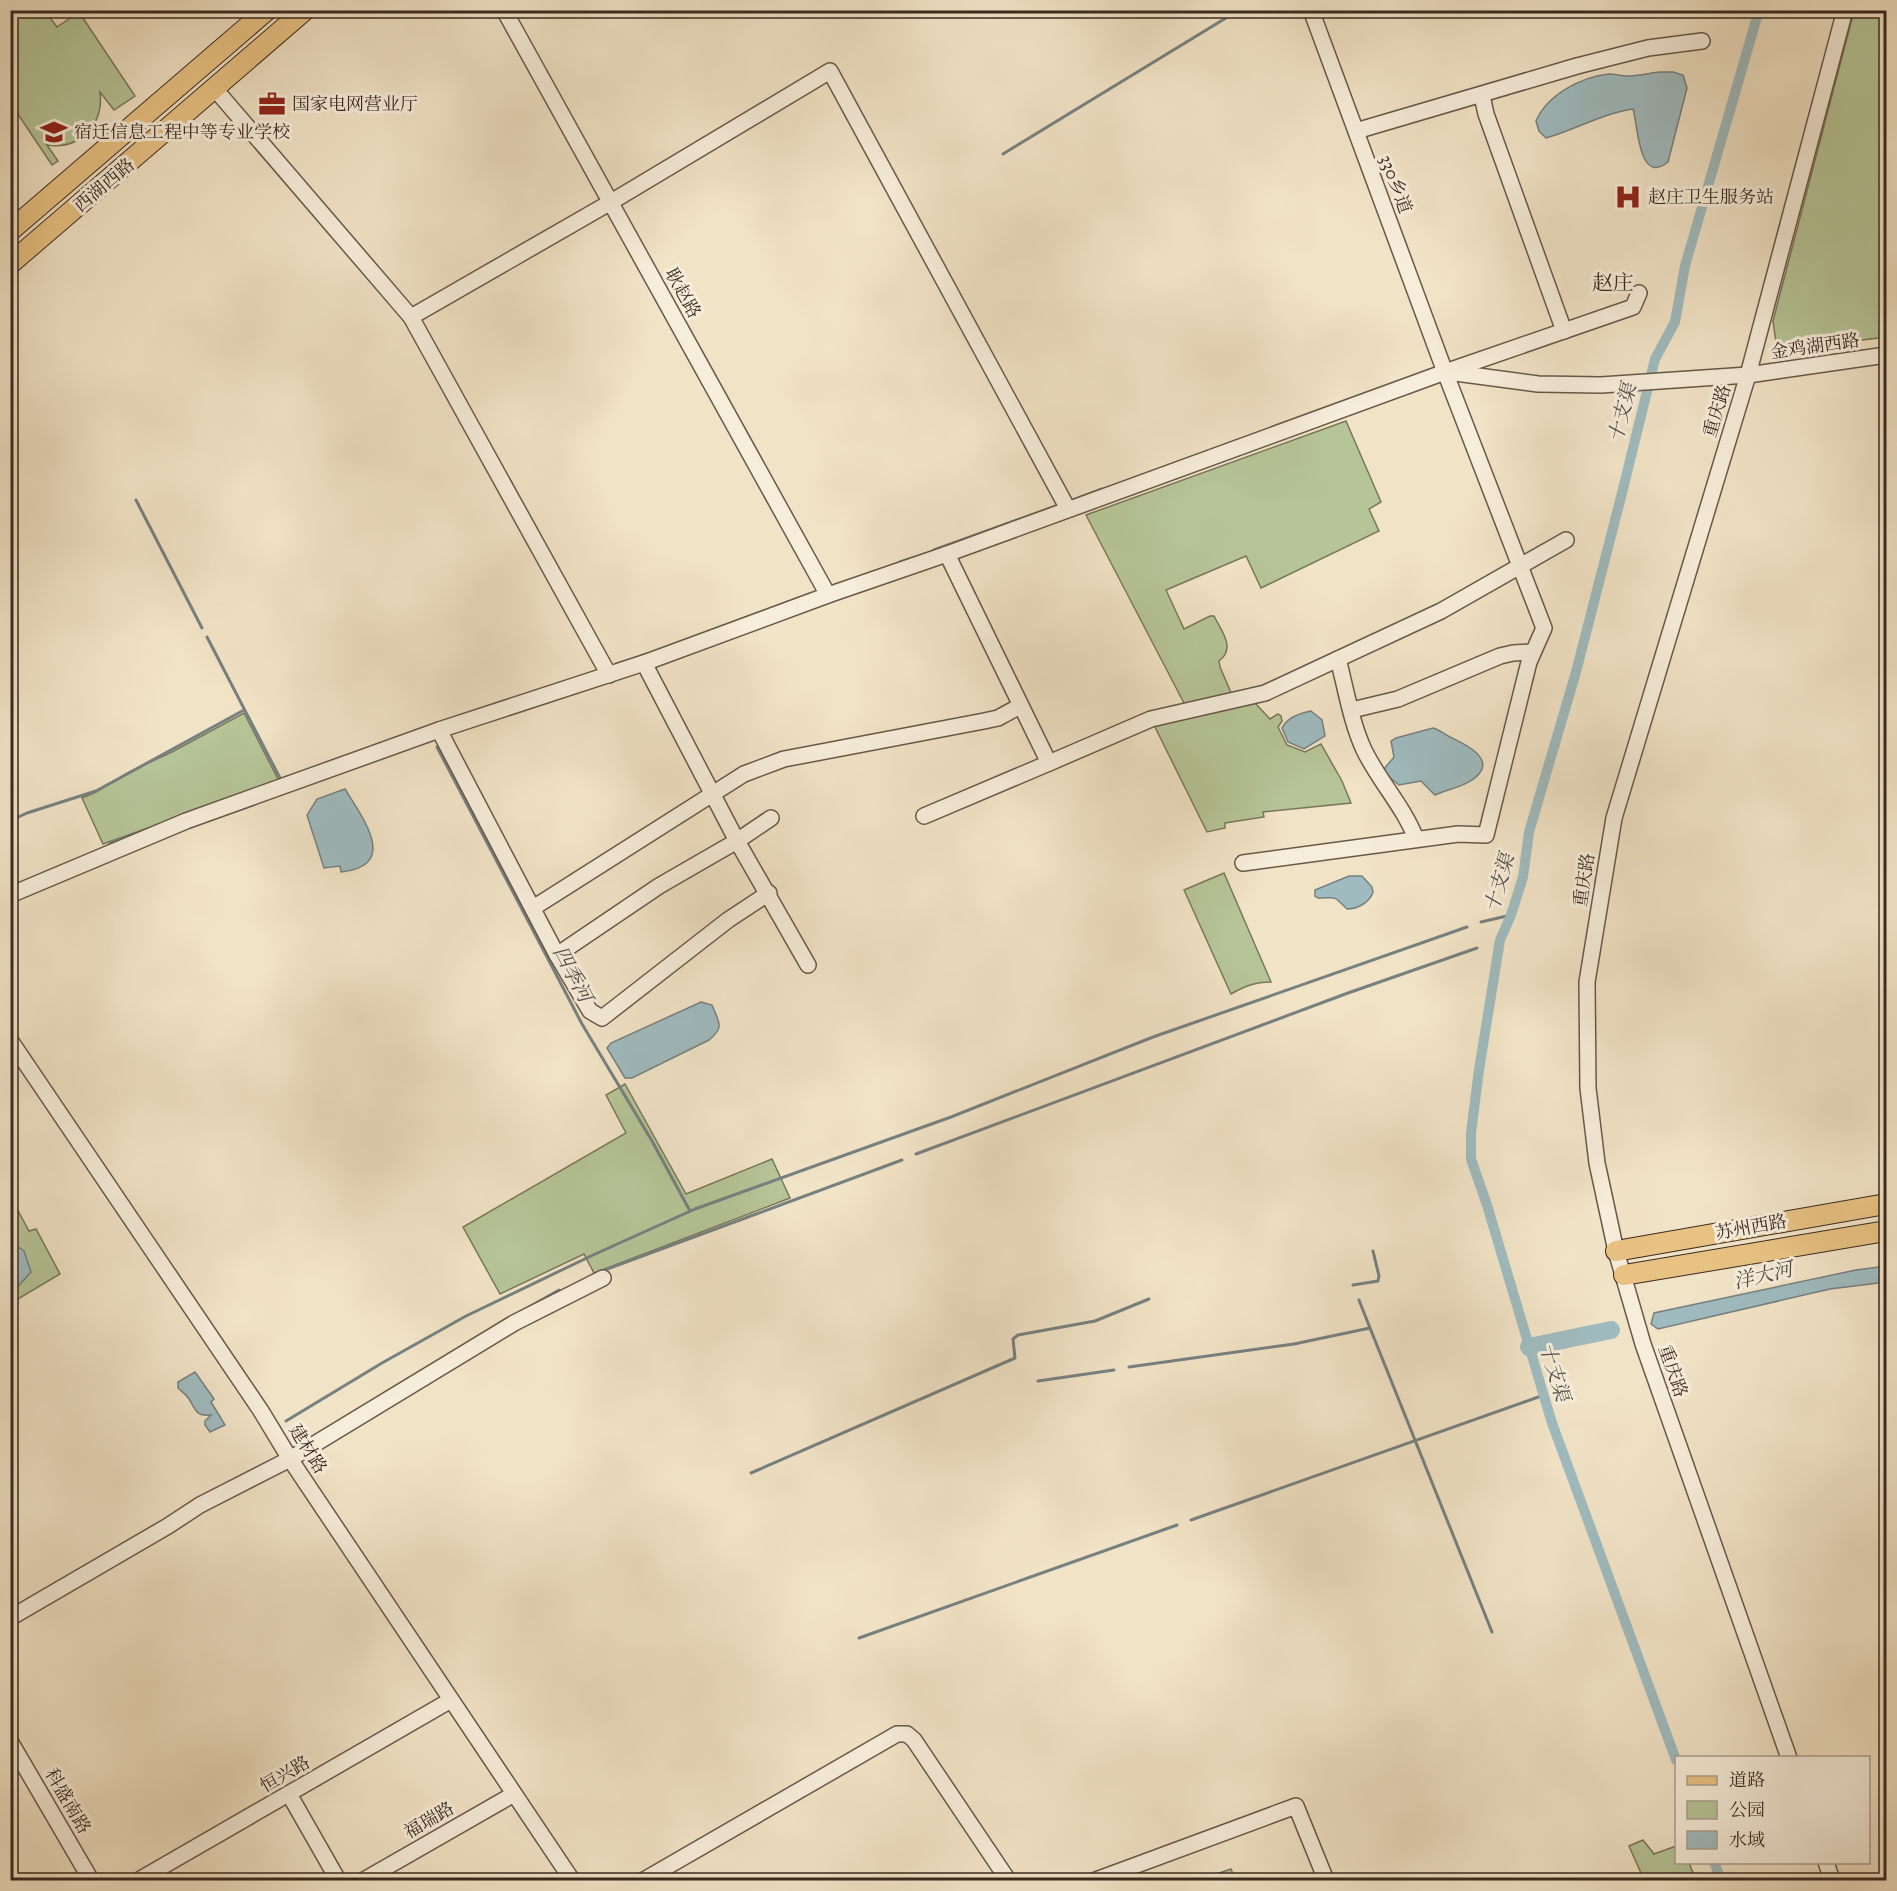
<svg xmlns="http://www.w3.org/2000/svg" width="1897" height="1891" viewBox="0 0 1897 1891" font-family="'IM FELL Great Primer','Noto Serif SC',serif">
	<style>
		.green { fill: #b6c598; stroke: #78785c; stroke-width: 1.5 }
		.water { fill: #9fbbbf; stroke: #778180; stroke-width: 1.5 }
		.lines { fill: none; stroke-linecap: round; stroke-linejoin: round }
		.stream { stroke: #778180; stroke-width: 3 }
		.canal { stroke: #9fbbbf; stroke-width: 10 }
		.river { stroke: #9fbbbf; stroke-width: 18 }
		.minor-casing { stroke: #68584a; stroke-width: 18 }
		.major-casing { stroke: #3a2a21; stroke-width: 22 }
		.minor { stroke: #f6edda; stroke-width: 15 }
		.major { stroke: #e8c283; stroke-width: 20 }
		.labels { text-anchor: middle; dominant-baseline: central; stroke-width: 6; stroke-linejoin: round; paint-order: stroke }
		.poi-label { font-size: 18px; fill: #3a2a21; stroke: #f6edda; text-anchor: start }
		.street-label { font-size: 18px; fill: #3a2a21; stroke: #f6edda }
		.water-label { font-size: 20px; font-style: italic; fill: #534e48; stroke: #f6edda }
		.quarter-label { font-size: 21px; fill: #3a2a21; stroke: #f6edda }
	</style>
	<rect width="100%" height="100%" fill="#f1e3c6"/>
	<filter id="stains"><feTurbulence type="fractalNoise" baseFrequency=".00333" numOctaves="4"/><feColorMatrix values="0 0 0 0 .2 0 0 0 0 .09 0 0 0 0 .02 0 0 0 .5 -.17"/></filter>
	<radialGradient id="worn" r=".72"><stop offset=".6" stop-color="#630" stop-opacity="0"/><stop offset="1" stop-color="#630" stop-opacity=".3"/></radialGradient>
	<g class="green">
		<path d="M 10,11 L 45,11 L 57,27 L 79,12 L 135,96 L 114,110 L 100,92 C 104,124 80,150 47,145 L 58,161 L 52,165 L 11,104 Z"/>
		<path d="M 1854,11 L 1886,11 L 1886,337 L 1783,350 L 1776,343 L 1773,321 Z"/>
		<path d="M 1346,421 L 1381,502 L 1369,509 L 1379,531 L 1261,588 L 1246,556 L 1166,590 L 1184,629 L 1210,616 L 1214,616 C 1222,632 1236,648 1219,661 L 1220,667 L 1232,695 L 1185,705 L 1086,515 Z"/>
		<path d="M 1254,702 L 1270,719 L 1278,714 L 1281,716 L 1282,721 L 1278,727 L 1287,745 L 1305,752 L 1321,744 L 1342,781 L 1351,803 L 1263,812 L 1264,817 L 1225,823 L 1225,828 L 1207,832 L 1153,723 Z"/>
		<path d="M 244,713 L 279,781 L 103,844 L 82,798 L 96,792 L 131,771 L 172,752 Z"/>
		<path d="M 1224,873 L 1271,982 C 1255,982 1245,986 1231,994 L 1184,890 Z"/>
		<path d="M 625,1084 L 686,1194 L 772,1159 L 790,1198 L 594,1273 L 584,1254 L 500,1294 L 463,1227 L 626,1133 L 606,1095 Z"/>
		<path d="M 10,1181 L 14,1188 L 15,1205 L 29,1231 L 36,1229 L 60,1274 L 16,1300 L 18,1304 L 11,1308 Z"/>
		<path d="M 1643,1840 L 1654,1854 L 1676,1846 L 1676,1862 L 1689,1863 L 1696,1880 L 1644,1880 L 1629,1846 Z"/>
		<path d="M 1231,1869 L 1235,1880 L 1199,1880 Z"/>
	</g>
	<g class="water">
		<path d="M 1660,72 L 1673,72 L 1683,75 L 1687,88 L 1668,162 C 1638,186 1638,124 1633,109 C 1603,113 1575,130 1546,138 L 1539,131 L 1536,121 C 1547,95 1581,77 1609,74 C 1615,74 1621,76 1627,76 C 1638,76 1650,73 1660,72 Z"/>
		<path d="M 1311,711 L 1322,720 L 1325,736 L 1304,749 L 1288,742 L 1282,728 C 1287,718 1300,713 1311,711 Z"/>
		<path d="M 1433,728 C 1440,730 1444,734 1450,737 C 1462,743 1495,757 1478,775 C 1468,786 1448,789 1435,795 L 1421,781 L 1399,785 L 1388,776 L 1384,769 L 1394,757 L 1391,741 L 1396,738 Z"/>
		<path d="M 345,789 C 361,816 401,866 341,872 L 340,866 L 324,868 L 307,815 L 317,799 Z"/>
		<path d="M 1349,876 L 1362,876 L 1372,887 L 1373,892 C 1370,902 1358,909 1347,909 C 1332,895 1339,898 1318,898 L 1315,896 L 1315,890 Z"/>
		<path d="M 701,1002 L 712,1005 C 719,1023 725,1027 709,1040 L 632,1078 L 625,1078 L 607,1048 L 611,1043 Z"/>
		<path d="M 10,1241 L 24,1251 L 31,1272 L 11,1294 Z"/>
		<path d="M 1886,1266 L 1886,1282 L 1830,1289 L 1658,1329 L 1651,1324 L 1654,1313 L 1856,1270 Z"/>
		<path d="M 195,1372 L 214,1399 L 211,1402 L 225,1425 L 210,1432 L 205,1425 L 205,1421 L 211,1415 C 196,1417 196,1410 189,1399 C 186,1394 182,1392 178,1388 L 178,1382 Z"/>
	</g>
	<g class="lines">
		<g class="stream">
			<path d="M 1003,154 L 1239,10"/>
			<path d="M 136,500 L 202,628"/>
			<path d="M 1073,500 L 1102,489"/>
			<path d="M 934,550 L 1056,506"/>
			<path d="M 900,562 L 919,556"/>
			<path d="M 207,637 L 282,782"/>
			<path d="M 616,664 L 647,654"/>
			<path d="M 437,747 L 582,1024 L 652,1141 L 690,1211"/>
			<path d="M 10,821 L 27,813 L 96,791 L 244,710"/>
			<path d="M 110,843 L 140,833"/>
			<path d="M 1481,922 L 1511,915"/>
			<path d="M 916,1154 L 1348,993 L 1477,948"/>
			<path d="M 602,1271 L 902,1160"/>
			<path d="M 1353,1285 L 1378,1281 L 1379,1276 L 1373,1251"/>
			<path d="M 522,1311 L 559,1290"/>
			<path d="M 1370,1328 L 1492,1632"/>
			<path d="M 1129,1367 L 1294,1344 L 1370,1328 L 1359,1300"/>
			<path d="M 1038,1381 L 1114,1370"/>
			<path d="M 286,1421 L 382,1363 L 466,1316 L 593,1255 L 695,1209 L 951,1117 L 1153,1037 L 1467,927"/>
			<path d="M 751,1473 L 1015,1358 L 1013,1339 L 1018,1335 L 1095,1321 L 1149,1299"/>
			<path d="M 1191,1520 L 1544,1395"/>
			<path d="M 859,1638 L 1177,1525"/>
		</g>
		<g class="canal">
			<path d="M 1676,1760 L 1552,1423 L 1487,1205 L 1471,1159 L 1471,1133 L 1479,1070 L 1500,940 L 1511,915 L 1523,877 L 1529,832 L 1576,672 L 1622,493 L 1655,359 L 1675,322 L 1685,266 L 1759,10"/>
			<path d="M 1714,1862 L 1721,1880"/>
		</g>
		<path class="river" d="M 1529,1347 L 1611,1330"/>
		<defs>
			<g id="minor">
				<path d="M 504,10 L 828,595"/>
				<path d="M 215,89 L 411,317 L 609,675"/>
				<path d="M 1482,96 L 1486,114 L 1564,331"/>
				<path d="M 1356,131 L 1577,66 L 1648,48 L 1702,41"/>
				<path d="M 411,317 L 611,202 L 830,71 L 1068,509"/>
				<path d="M 1448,372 L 1538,384 L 1601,385 L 1748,375 L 1886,355"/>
				<path d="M 947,554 L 1049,763 L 1151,719 L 1265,693 L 1441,611 L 1566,540"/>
				<path d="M 1338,659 C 1346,689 1351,722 1364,750 C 1379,781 1404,807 1416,839"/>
				<path d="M 644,663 L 737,841 L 808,965"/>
				<path d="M 1352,710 L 1398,699 L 1500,656 L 1513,653 L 1533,652"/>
				<path d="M 439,730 L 557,955 L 590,1011 L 602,1018 L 728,920 L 769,893"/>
				<path d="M 924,816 L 1049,763"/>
				<path d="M 1243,863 L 1458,834 L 1486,835 L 1529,662 L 1544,628 L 1445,372 L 1311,10"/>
				<path d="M 10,895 L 186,821 L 439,730 L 644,663 L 828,595 L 947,554 L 1445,372 L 1633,307 L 1639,293"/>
				<path d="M 533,908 L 744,774 L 784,759 L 984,721 L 998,718 L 1020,706"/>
				<path d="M 557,955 L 659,886 L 737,841 L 771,818"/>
				<path d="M 10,1040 L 261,1411 L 290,1459 L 572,1880"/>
				<path d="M 10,1618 L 168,1526 L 200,1505 L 290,1459 L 514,1323 L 603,1278"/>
				<path d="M 10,1741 L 91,1880"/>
				<path d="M 1789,1758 L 1643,1344 L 1616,1251 L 1597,1163 L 1588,1088 L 1587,982 L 1614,818 L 1748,375 L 1845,10"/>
				<path d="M 289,1794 L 338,1880"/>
				<path d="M 1826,1862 L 1832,1880"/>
				<path d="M 139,1880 L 451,1700"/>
				<path d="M 364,1880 L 514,1794"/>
				<path d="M 644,1880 L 897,1734 L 907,1734 L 914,1740 L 1008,1880"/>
				<path d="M 1096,1880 L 1296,1806 L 1326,1880"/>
			</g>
			<g id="major">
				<path d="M 10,231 L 267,10"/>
				<path d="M 10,264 L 305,10"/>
				<path d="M 1616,1251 L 1886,1204"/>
				<path d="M 1624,1275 L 1886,1231"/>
			</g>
		</defs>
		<use href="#minor" class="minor-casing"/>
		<use href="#major" class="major-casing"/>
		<use href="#minor" class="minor"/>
		<use href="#major" class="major"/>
	</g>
	<defs>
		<symbol id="office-bare" viewBox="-9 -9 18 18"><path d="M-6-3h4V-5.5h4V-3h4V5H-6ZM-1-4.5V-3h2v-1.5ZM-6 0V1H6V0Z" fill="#8f2418" stroke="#f6edda" stroke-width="2.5" paint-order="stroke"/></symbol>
		<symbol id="school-bare" viewBox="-9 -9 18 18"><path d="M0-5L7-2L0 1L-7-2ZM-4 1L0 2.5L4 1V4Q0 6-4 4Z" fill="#8f2418" stroke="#f6edda" stroke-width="2.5" paint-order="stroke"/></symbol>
		<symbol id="hospital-bare" viewBox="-9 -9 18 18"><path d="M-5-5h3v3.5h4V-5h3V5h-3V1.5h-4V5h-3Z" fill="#8f2418" stroke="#f6edda" stroke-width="2.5" paint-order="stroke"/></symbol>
	</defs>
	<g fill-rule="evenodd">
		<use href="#office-bare" x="253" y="85" width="38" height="38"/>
		<use href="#school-bare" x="35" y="113" width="38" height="38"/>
		<use href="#hospital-bare" x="1609" y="178" width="38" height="38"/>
	</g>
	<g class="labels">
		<g class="poi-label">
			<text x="292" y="104">国家电网营业厅</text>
			<text x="74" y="132">宿迁信息工程中等专业学校</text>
			<text x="1648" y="197">赵庄卫生服务站</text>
		</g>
		<g class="street-label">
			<text transform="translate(1396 184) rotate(70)">330乡道</text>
			<text transform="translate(104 185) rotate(-40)">西湖西路</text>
			<text transform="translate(683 293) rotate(61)">耿赵路</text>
			<text transform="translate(1815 346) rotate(-8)">金鸡湖西路</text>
			<text transform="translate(1717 411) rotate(-73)">重庆路</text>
			<text transform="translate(1584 880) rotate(-81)">重庆路</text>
			<text transform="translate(1751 1227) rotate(-10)">苏州西路</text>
			<text transform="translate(1673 1371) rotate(71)">重庆路</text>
			<text transform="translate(308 1449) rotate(58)">建材路</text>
			<text transform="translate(285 1774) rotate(-30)">恒兴路</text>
			<text transform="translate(68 1801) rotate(60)">科盛南路</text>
			<text transform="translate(429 1820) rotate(-30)">福瑞路</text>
		</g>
		<g class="water-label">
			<text transform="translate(1622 413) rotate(-76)">十支渠</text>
			<text transform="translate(1499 883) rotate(-74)">十支渠</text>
			<text transform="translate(573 974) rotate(62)">四季河</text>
			<text transform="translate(1763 1275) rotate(-13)">洋大河</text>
			<text transform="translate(1555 1372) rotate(73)">十支渠</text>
		</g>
		<g class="quarter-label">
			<text x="1613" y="283">赵庄</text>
		</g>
	</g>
	<rect width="1897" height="1891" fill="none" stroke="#f1e3c6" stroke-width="36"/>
	<rect x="12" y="12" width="1873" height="1867" fill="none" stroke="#3a2a21" stroke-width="3"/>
	<rect x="18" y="18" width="1861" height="1855" fill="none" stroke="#3a2a21" stroke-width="1.5"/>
	<rect x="1675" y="1756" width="195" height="108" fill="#f6edda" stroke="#ab9f90" stroke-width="1.5"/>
	<rect x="1687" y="1776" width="30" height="9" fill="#e8c283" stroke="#ab9f90" stroke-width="1.5"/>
	<text x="1729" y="1786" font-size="18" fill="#3a2a21">道路</text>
	<rect x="1687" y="1801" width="30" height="18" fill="#b6c598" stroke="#ab9f90" stroke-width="1.5"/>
	<text x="1729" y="1816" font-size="18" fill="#3a2a21">公园</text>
	<rect x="1687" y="1831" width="30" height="18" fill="#9fbbbf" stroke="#ab9f90" stroke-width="1.5"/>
	<text x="1729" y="1846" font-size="18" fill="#3a2a21">水域</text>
	<rect width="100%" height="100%" filter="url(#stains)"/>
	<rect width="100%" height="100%" fill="url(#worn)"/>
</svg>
